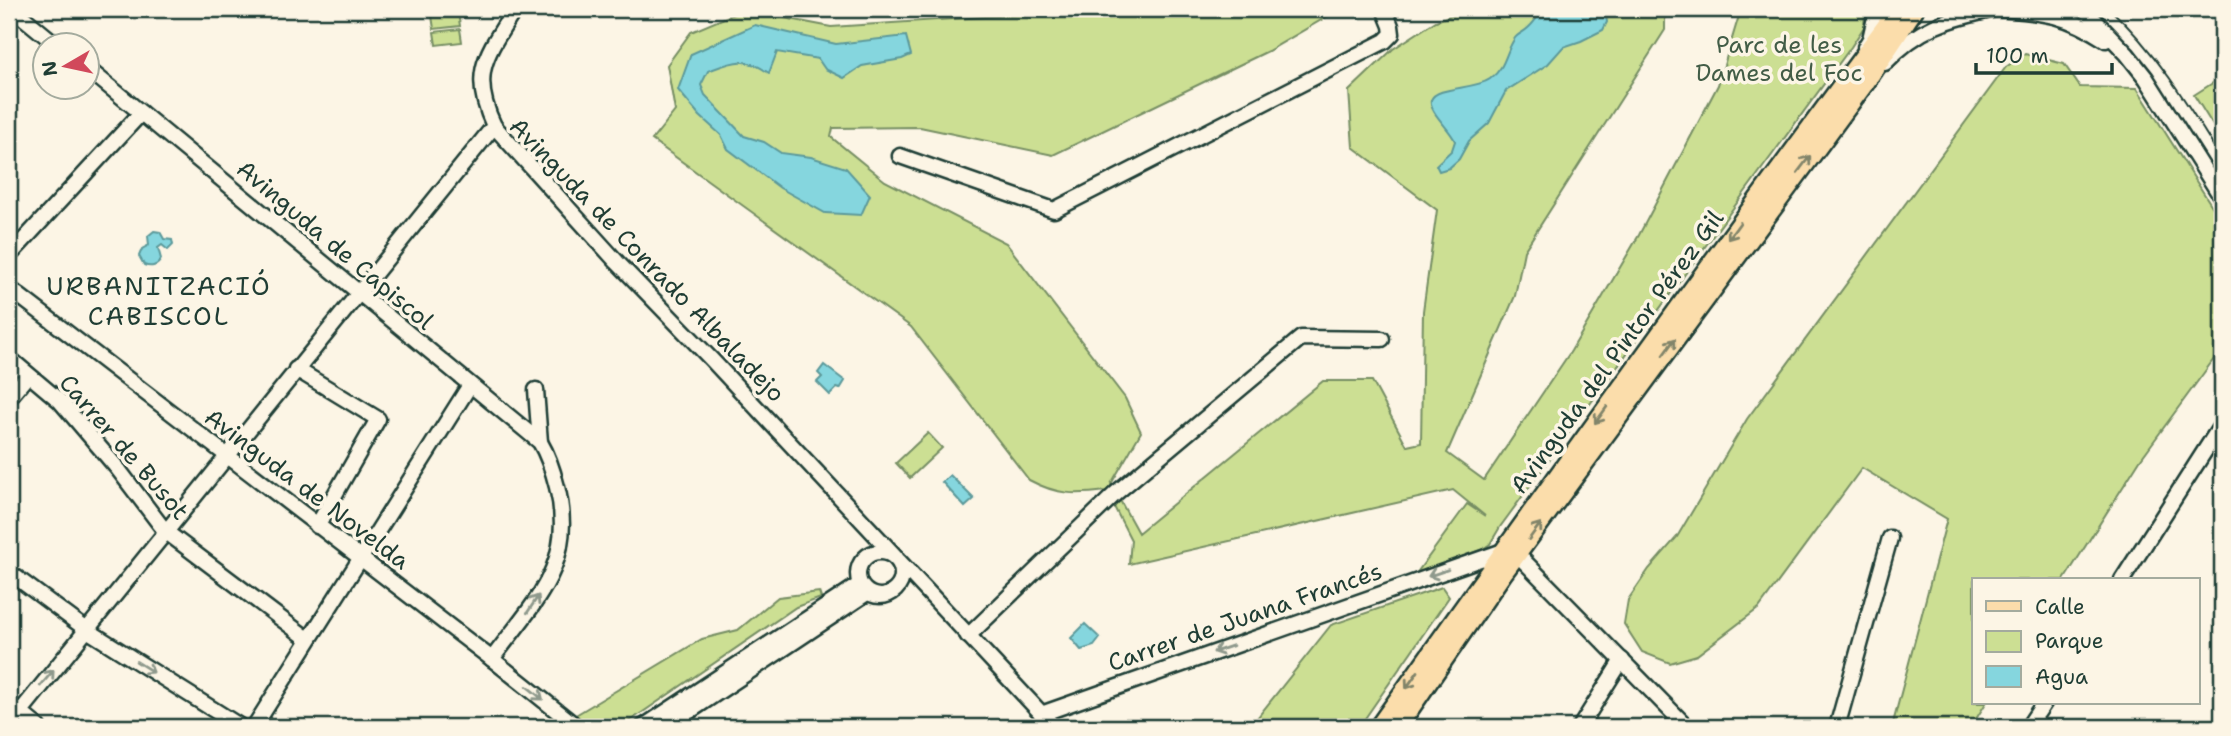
<svg xmlns="http://www.w3.org/2000/svg" width="2231" height="736" viewBox="0 0 2231 736" font-family="'Shantell Sans',sans-serif">
	<style>
		.green { fill: #ccdf93; stroke: #768e64; stroke-width: 2 }
		.water { fill: #85d6de; stroke: #5c999a; stroke-width: 2 }
		.lines { fill: none; stroke-linecap: round; stroke-linejoin: round }
		.minor-casing { stroke: #1f3d34; stroke-width: 19 }
		.major-casing { stroke: #1f3d34; stroke-width: 23 }
		.minor { stroke: #fcf5e5; stroke-width: 14 }
		.major { stroke: #fbddab; stroke-width: 18 }
		.tram { stroke: #1f3d34; stroke-width: 2 }
		.oneway { stroke: #82856a }
		.oneway2 { stroke: #8e998c }
		.labels { text-anchor: middle; dominant-baseline: central; stroke-width: 7; stroke-linejoin: round; paint-order: stroke }
		.park-label { font-size: 24px; fill: #425d47; stroke: #fcf5e5 }
		.street-label { font-size: 24px; fill: #1f3d34; stroke: #fcf5e5 }
		.neighbourhood-label { font-size: 26px; letter-spacing: 2px; fill: #1f3d34; stroke: #fcf5e5 }
	</style>
	<rect width="100%" height="100%" fill="#fcf5e5"/>
	<filter id="ink" filterUnits="userSpaceOnUse"><feTurbulence type="fractalNoise" baseFrequency=".0143" numOctaves="2"/><feDisplacementMap in="SourceGraphic" scale="14" xChannelSelector="R" yChannelSelector="G"/><feConvolveMatrix kernelMatrix="1 2 1 2 8 2 1 2 1" color-interpolation-filters="sRGB"/></filter>
	<g filter="url(#ink)">
		<g class="green">
			<path d="M 1105,9 L 1340,9 L 1268,51 L 1053,155 L 920,127 L 833,128 L 831,137 L 885,181 L 1006,243 L 1125,398 L 1141,432 L 1111,484 L 1138,533 L 1323,381 L 1372,381 L 1407,446 L 1421,443 L 1423,311 L 1437,210 L 1353,147 L 1349,91 L 1393,49 L 1436,21 L 1467,9 L 1665,9 L 1665,30 L 1524,251 L 1515,296 L 1447,453 L 1484,480 L 1571,351 L 1639,235 L 1718,85 L 1741,9 L 1865,9 L 1864,27 L 1851,47 L 1500,527 L 1490,544 L 1483,549 L 1416,574 L 1467,504 L 1485,516 L 1453,490 L 1129,564 L 1131,540 L 1106,491 C 1075,495 1057,495 1029,480 L 911,327 L 652,140 L 675,111 L 667,65 L 691,32 L 743,10 L 831,27 Z"/>
			<path d="M 458,12 L 460,26 L 434,29 L 432,16 Z"/>
			<path d="M 460,29 L 462,42 L 436,45 L 434,32 Z"/>
			<path d="M 2025,54 L 2064,64 L 2080,87 L 2137,88 L 2222,222 L 2222,348 L 2140,460 L 2064,580 L 1974,580 L 1974,703 L 1986,703 L 1971,727 L 1892,727 L 1947,519 L 1862,468 L 1759,608 L 1697,655 L 1670,663 L 1642,652 L 1624,624 L 1628,600 L 1649,569 L 1677,537 L 1747,419 L 2006,67 Z"/>
			<path d="M 2222,77 L 2222,140 L 2194,95 Z"/>
			<path d="M 928,433 L 942,448 L 910,478 L 896,463 Z"/>
			<path d="M 1442,587 L 1449,597 L 1359,727 L 1250,727 L 1331,625 Z"/>
			<path d="M 819,592 L 821,598 L 796,607 L 621,727 L 589,727 L 574,716 L 702,639 L 738,630 L 778,597 Z"/>
		</g>
		<g class="water">
			<path d="M 1546,9 L 1605,9 L 1607,22 L 1603,30 L 1581,41 L 1563,47 L 1548,64 L 1506,91 L 1489,123 L 1469,141 L 1459,159 L 1449,168 L 1439,171 L 1436,165 L 1452,150 L 1455,141 C 1450,129 1428,111 1431,100 C 1436,86 1474,90 1490,79 C 1506,68 1505,52 1515,38 C 1518,34 1524,32 1528,28 C 1535,22 1538,14 1546,9 Z"/>
			<path d="M 755,25 L 836,44 L 906,36 L 911,55 L 902,59 L 862,66 L 844,78 L 825,69 L 818,59 L 777,52 L 769,73 C 744,56 735,61 708,71 L 701,85 L 705,95 L 744,136 L 764,142 L 781,153 L 811,157 L 846,168 L 870,195 L 861,215 L 825,213 L 780,188 L 728,149 L 721,135 L 700,116 L 678,90 L 691,54 Z"/>
			<path d="M 154,231 L 160,232 L 164,239 L 172,240 L 173,245 L 168,250 L 162,245 L 158,248 L 161,259 C 158,266 151,268 144,265 L 139,256 L 142,249 L 149,245 L 148,236 Z"/>
			<path d="M 824,365 L 845,381 L 840,389 L 837,388 L 830,395 L 817,382 L 822,377 L 818,373 Z"/>
			<path d="M 950,475 L 974,499 L 965,507 L 942,482 Z"/>
			<path d="M 1085,624 L 1100,638 L 1094,646 L 1081,650 L 1071,638 Z"/>
		</g>
		<g class="lines">
			<defs>
				<g id="minor">
					<path d="M 13,9 L 58,46"/>
					<path d="M 515,9 C 487,54 469,73 494,126 L 617,262 L 711,359 L 896,557"/>
					<path d="M 1999,9 C 2045,12 2067,15 2106,40"/>
					<path d="M 2084,9 L 2127,54 L 2146,78 L 2222,198"/>
					<path d="M 1865,47 L 1870,39 L 1877,9"/>
					<path d="M 1885,63 C 1920,26 1947,20 1995,9"/>
					<path d="M 88,69 L 540,442 C 549,457 553,471 557,487 C 577,564 534,602 492,659"/>
					<path d="M 900,156 L 1054,210 L 1385,41 L 1392,34 L 1391,26 L 1384,9"/>
					<path d="M 9,256 L 141,113"/>
					<path d="M 9,288 L 492,659 L 577,727"/>
					<path d="M 9,358 L 60,401 L 118,469 L 165,531 L 308,639"/>
					<path d="M 296,369 L 378,419 L 317,526"/>
					<path d="M 536,390 L 540,442"/>
					<path d="M 9,398 L 28,375"/>
					<circle cx="880" cy="574" r="22"/>
					<path d="M 899,561 L 1054,727"/>
					<path d="M 9,572 L 87,630 L 241,727"/>
					<path d="M 2122,580 L 2222,424"/>
					<path d="M 968,636 L 1116,493 L 1301,338 L 1382,339"/>
					<path d="M 9,703 L 38,727"/>
					<path d="M 1041,714 L 1503,551 L 1518,555 L 1687,727"/>
					<path d="M 680,718 L 691,727"/>
					<path d="M 9,726 L 494,126"/>
					<path d="M 254,727 L 470,385"/>
					<path d="M 643,727 L 860,584"/>
					<path d="M 666,727 L 867,593"/>
					<path d="M 1580,727 L 1622,660"/>
					<path d="M 1837,727 L 1890,538"/>
					<path d="M 2028,727 L 2044,703"/>
				</g>
				<g id="major">
					<path d="M 1379,727 C 1550,486 1722,246 1899,9"/>
					<path d="M 1397,727 L 1502,574 L 1864,84 L 1914,9"/>
				</g>
			</defs>
			<use href="#minor" class="minor-casing"/>
			<use href="#major" class="major-casing"/>
			<use href="#minor" class="minor"/>
			<use href="#major" class="major"/>
			<path class="tram" d="M 2110,9 C 2157,52 2189,106 2222,160"/>
		</g>
		<defs><path id="oneway-shaft" d="M-6 0H5M1.5-3L5.5 0L1.5 3" fill="none" stroke-width="1.6" stroke-linecap="round" stroke-linejoin="round" transform="scale(1.75)"/></defs>
		<g class="oneway">
			<use href="#oneway-shaft" transform="translate(1804 164) rotate(-53)"/>
			<use href="#oneway-shaft" transform="translate(1734 231) rotate(126)"/>
			<use href="#oneway-shaft" transform="translate(1669 347) rotate(-54)"/>
			<use href="#oneway-shaft" transform="translate(1601 415) rotate(126)"/>
			<use href="#oneway-shaft" transform="translate(1535 531) rotate(-54)"/>
			<use href="#oneway-shaft" transform="translate(1412 680) rotate(125)"/>
		</g>
		<g class="oneway2">
			<use href="#oneway-shaft" transform="translate(1438 573) rotate(161)"/>
			<use href="#oneway-shaft" transform="translate(533 604) rotate(-57)"/>
			<use href="#oneway-shaft" transform="translate(1223 649) rotate(161)"/>
			<use href="#oneway-shaft" transform="translate(145 667) rotate(32)"/>
			<use href="#oneway-shaft" transform="translate(47 678) rotate(-50)"/>
			<use href="#oneway-shaft" transform="translate(535 693) rotate(39)"/>
		</g>
	</g>
	<g class="labels">
		<g class="park-label">
			<text x="1779" y="45">Parc de les<tspan x="1779" dy="28">Dames del Foc</tspan></text>
		</g>
		<g class="street-label">
			<text transform="translate(335 245) rotate(40)">Avinguda de Capiscol</text>
			<text transform="translate(647 260) rotate(46)">Avinguda de Conrado Albaladejo</text>
			<text transform="translate(1617 352) rotate(-54)">Avinguda del Pintor Pérez Gil</text>
			<text transform="translate(124 447) rotate(49)">Carrer de Busot</text>
			<text transform="translate(307 489) rotate(37)">Avinguda de Novelda</text>
			<text transform="translate(1245 617) rotate(-19)">Carrer de Juana Francés</text>
		</g>
		<g class="neighbourhood-label">
			<text x="159" y="285">URBANITZACIÓ<tspan x="159" dy="30">CABISCOL</tspan></text>
		</g>
	</g>
	<rect width="2231" height="736" fill="none" stroke="#fcf5e5" stroke-width="35"/>
	<rect x="18" y="18" width="2196" height="701" fill="none" stroke="#1f3d34" stroke-width="2.5" filter="url(#ink)"/>
	<rect x="1972" y="578" width="228" height="126" fill="#fcf5e5" stroke="#a4ab9e" stroke-width="2"/>
	<rect x="1986" y="601" width="35" height="10" fill="#fbddab" stroke="#a4ab9e" stroke-width="2"/>
	<text x="2035" y="614" font-size="21" fill="#1f3d34">Calle</text>
	<rect x="1986" y="631" width="35" height="21" fill="#ccdf93" stroke="#a4ab9e" stroke-width="2"/>
	<text x="2035" y="648" font-size="21" fill="#1f3d34">Parque</text>
	<rect x="1986" y="666" width="35" height="21" fill="#85d6de" stroke="#a4ab9e" stroke-width="2"/>
	<text x="2035" y="684" font-size="21" fill="#1f3d34">Agua</text>
	<g transform="translate(66 66) rotate(261)"><circle r="33" fill="#fcf5e5" stroke="#a4ab9e" stroke-width="2"/>
	<path d="M0-5L12 26L0 18L-12 26Z" fill="#d1495b"/>
	<text y="-10" font-size="19" font-weight="bold" text-anchor="middle" fill="#1f3d34">N</text>
	</g>
	<path d="M1976 63v10h136v-10" fill="none" stroke="#1f3d34" stroke-width="3.5"/>
	<text x="1986" y="63" font-size="21" fill="#1f3d34" stroke="#fcf5e5" stroke-width="5" paint-order="stroke">100 m</text>
</svg>
